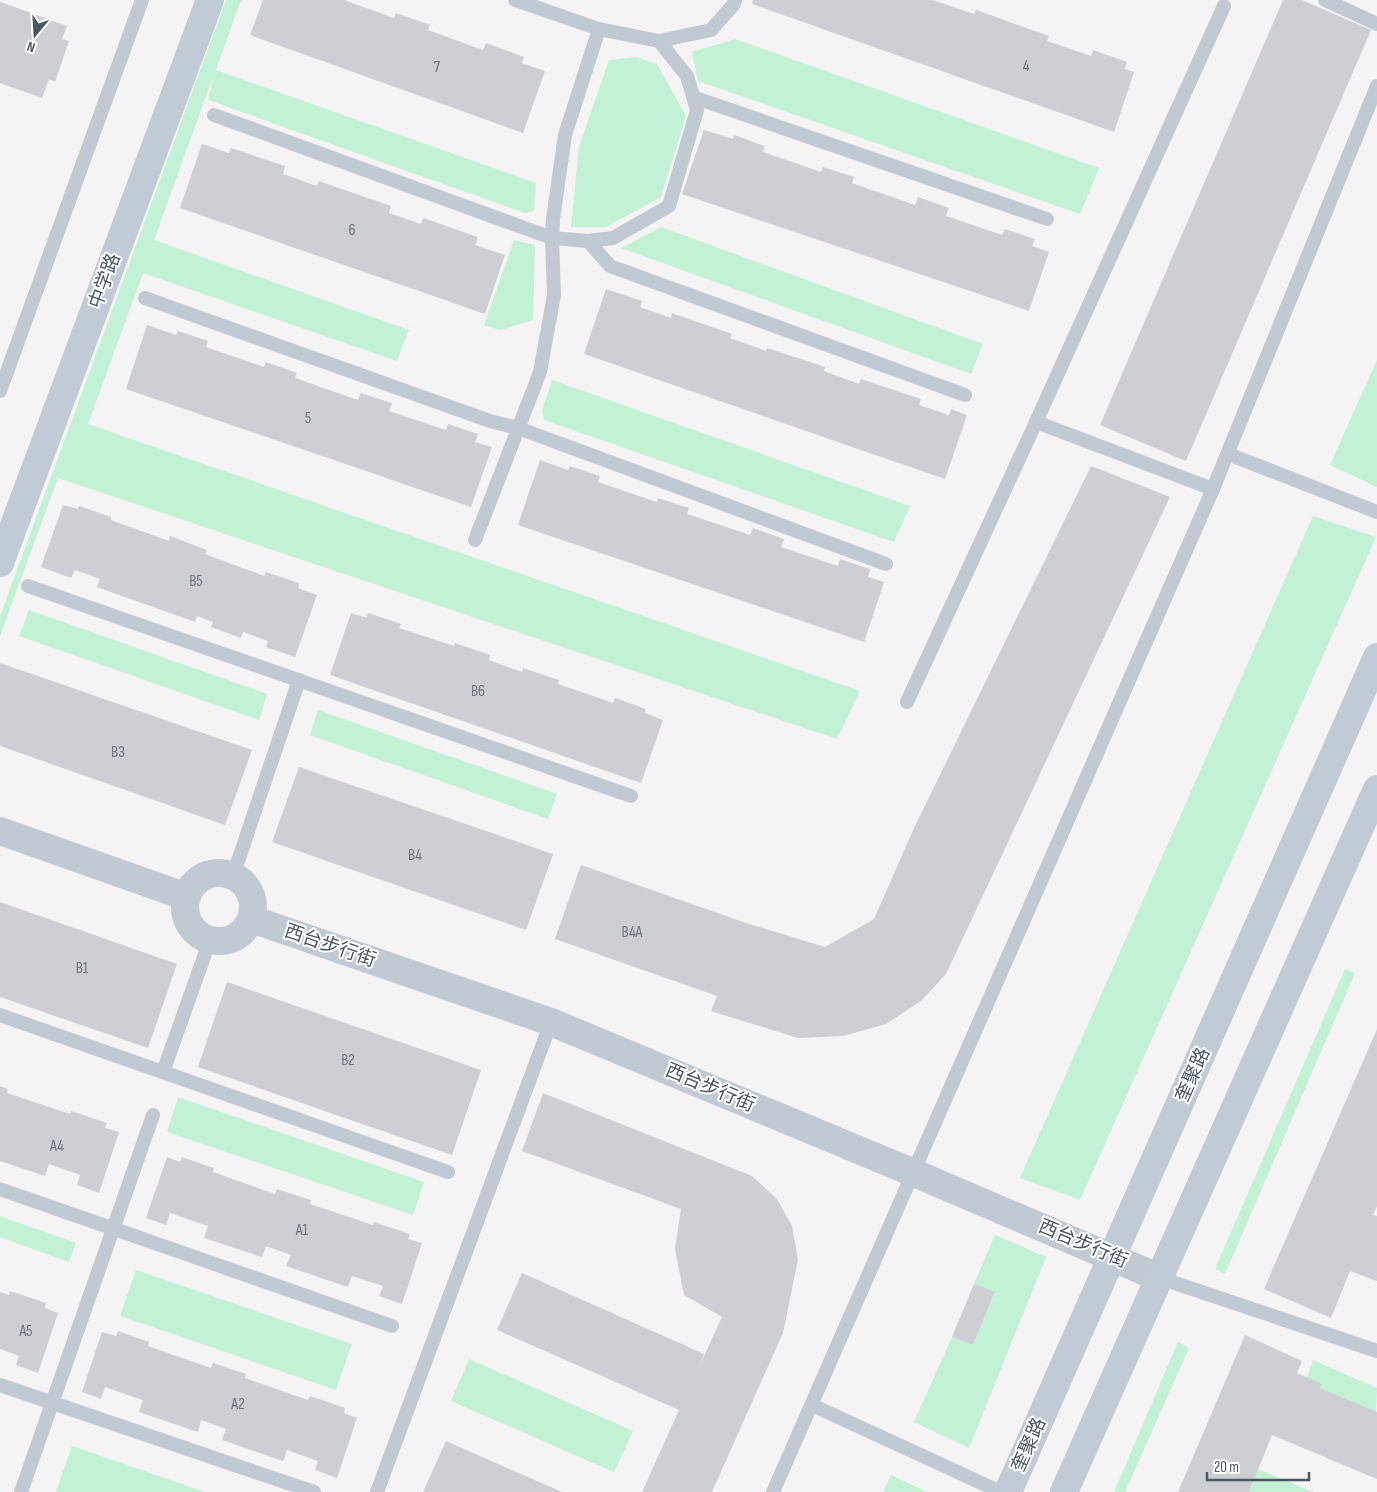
<svg xmlns="http://www.w3.org/2000/svg" width="1377" height="1492" viewBox="0 0 1377 1492" font-family="'Sofia Sans Condensed','Noto Sans SC',sans-serif">
	<style>
		.green { fill: #c3f1d5 }
		.building { fill: #cdcfd5 }
		.lines { fill: none; stroke-linecap: round; stroke-linejoin: round }
		.lane { stroke: #c1cad2; stroke-width: 14 }
		.street { stroke: #c1cad2; stroke-width: 28 }
		.secondary { stroke: #c1cbd6; stroke-width: 28 }
		.labels { text-anchor: middle; dominant-baseline: central; stroke-width: 4; stroke-linejoin: round; paint-order: stroke }
		.number-label { font-size: 16px; fill: #6b747e }
		.street-label { font-size: 19px; fill: #4a5661; stroke: #fff }
	</style>
	<rect width="100%" height="100%" fill="#f5f3f3"/>
	<g class="green">
		<path d="M 226,0 L 241,0 L 216,70 L 536,183 L 534,211 L 525,213 L 208,100 L 213,77 L 154,240 L 409,330 L 397,361 L 143,273 L 88,424 L 860,691 L 837,739 L 58,478 L 0,636 L 0,616 Z"/>
		<path d="M 735,39 L 1099,168 L 1080,214 L 698,81 L 692,52 Z"/>
		<path d="M 636,57 L 657,64 L 686,116 L 661,197 L 606,227 L 571,227 L 579,147 L 609,60 Z"/>
		<path d="M 661,227 L 983,344 L 971,374 L 621,248 Z"/>
		<path d="M 514,240 L 535,245 L 533,320 L 500,330 L 484,325 Z"/>
		<path d="M 1377,360 L 1377,487 L 1330,465 Z"/>
		<path d="M 552,380 L 910,506 L 894,542 L 544,420 L 542,411 Z"/>
		<path d="M 1313,516 L 1376,537 L 1080,1200 L 1020,1178 Z"/>
		<path d="M 29,610 L 267,694 L 259,720 L 19,636 Z"/>
		<path d="M 318,710 L 557,794 L 548,819 L 310,735 Z"/>
		<path d="M 1345,969 L 1355,973 L 1225,1274 L 1215,1269 Z"/>
		<path d="M 178,1097 L 424,1182 L 413,1215 L 167,1132 Z"/>
		<path d="M 0,1216 L 76,1243 L 69,1262 L 0,1237 Z"/>
		<path d="M 995,1235 L 1046,1257 L 969,1448 L 914,1422 L 952,1337 L 973,1345 L 995,1293 L 974,1284 Z"/>
		<path d="M 136,1270 L 352,1344 L 336,1390 L 120,1316 Z"/>
		<path d="M 1178,1342 L 1189,1348 L 1125,1492 L 1114,1492 Z"/>
		<path d="M 469,1359 L 633,1431 L 614,1472 L 451,1401 Z"/>
		<path d="M 1313,1360 L 1377,1388 L 1376,1412 L 1320,1388 L 1322,1384 L 1307,1378 Z"/>
		<path d="M 72,1446 L 205,1492 L 56,1492 Z"/>
		<path d="M 1258,1469 L 1313,1492 L 1249,1492 Z"/>
		<path d="M 891,1475 L 927,1492 L 883,1492 Z"/>
	</g>
	<g class="building">
		<path d="M 263,0 L 344,0 L 394,18 L 396,13 L 430,25 L 428,30 L 483,50 L 486,43 L 524,57 L 522,63 L 545,71 L 523,133 L 250,35 Z"/>
		<path d="M 753,0 L 933,0 L 974,14 L 976,10 L 1049,36 L 1047,41 L 1091,56 L 1093,50 L 1127,62 L 1125,69 L 1134,72 L 1114,132 L 752,4 Z"/>
		<path d="M 1283,0 L 1302,0 L 1371,30 L 1186,461 L 1100,425 Z"/>
		<path d="M 0,2 L 67,26 L 62,39 L 69,41 L 55,82 L 49,79 L 42,98 L 0,83 Z"/>
		<path d="M 704,130 L 733,139 L 734,135 L 765,146 L 763,152 L 821,172 L 823,167 L 854,177 L 852,183 L 915,205 L 918,197 L 949,208 L 946,216 L 1002,235 L 1005,229 L 1035,239 L 1032,246 L 1049,252 L 1029,311 L 682,194 Z"/>
		<path d="M 202,144 L 229,153 L 231,148 L 285,166 L 283,174 L 317,186 L 319,181 L 391,206 L 389,213 L 421,224 L 423,218 L 478,237 L 475,245 L 505,255 L 485,314 L 180,208 Z"/>
		<path d="M 606,289 L 642,301 L 640,307 L 671,318 L 672,313 L 732,334 L 730,338 L 766,351 L 767,348 L 825,367 L 824,371 L 859,384 L 861,379 L 921,399 L 919,405 L 949,415 L 951,409 L 967,415 L 945,479 L 584,354 Z"/>
		<path d="M 147,325 L 176,335 L 178,331 L 208,341 L 206,347 L 264,367 L 266,362 L 297,373 L 295,378 L 358,400 L 361,393 L 392,403 L 389,411 L 446,430 L 448,424 L 478,434 L 475,442 L 492,447 L 471,507 L 126,389 Z"/>
		<path d="M 540,460 L 568,470 L 570,466 L 600,476 L 598,482 L 657,502 L 658,498 L 689,508 L 687,514 L 750,535 L 753,528 L 784,539 L 781,547 L 838,566 L 840,559 L 870,569 L 868,577 L 884,582 L 864,642 L 518,525 Z"/>
		<path d="M 1091,466 L 1170,497 L 946,974 L 921,1001 L 886,1024 L 843,1036 L 798,1038 L 711,1011 L 717,996 L 555,939 L 581,865 L 746,923 L 825,947 L 874,919 L 915,826 Z"/>
		<path d="M 63,505 L 78,509 L 79,506 L 111,517 L 111,520 L 169,541 L 170,536 L 207,550 L 205,554 L 264,576 L 266,572 L 299,583 L 298,588 L 317,595 L 295,657 L 266,647 L 268,641 L 243,632 L 241,638 L 211,627 L 213,622 L 197,616 L 195,622 L 97,587 L 100,579 L 75,570 L 71,578 L 41,567 Z"/>
		<path d="M 351,613 L 367,618 L 368,613 L 401,624 L 399,628 L 454,646 L 455,643 L 490,655 L 489,660 L 522,672 L 523,668 L 559,680 L 558,684 L 613,703 L 615,698 L 646,709 L 645,713 L 663,720 L 641,783 L 330,675 Z"/>
		<path d="M 0,663 L 252,750 L 225,825 L 0,746 Z"/>
		<path d="M 299,767 L 553,854 L 526,930 L 272,842 Z"/>
		<path d="M 0,902 L 177,964 L 148,1048 L 0,997 Z"/>
		<path d="M 227,982 L 481,1070 L 452,1155 L 198,1067 Z"/>
		<path d="M 1377,1029 L 1377,1206 L 1373,1215 L 1377,1216 L 1377,1281 L 1350,1271 L 1331,1318 L 1264,1289 Z"/>
		<path d="M 0,1086 L 8,1089 L 7,1093 L 70,1114 L 71,1111 L 107,1123 L 105,1128 L 119,1132 L 99,1193 L 77,1185 L 80,1175 L 49,1164 L 45,1176 L 0,1161 Z"/>
		<path d="M 543,1093 L 752,1176 L 777,1199 L 792,1226 L 798,1260 L 783,1333 L 712,1492 L 642,1492 L 679,1410 L 497,1330 L 522,1273 L 704,1354 L 699,1367 L 722,1317 L 684,1295 L 675,1249 L 681,1209 L 522,1151 Z"/>
		<path d="M 167,1157 L 180,1162 L 182,1157 L 214,1168 L 213,1172 L 275,1194 L 277,1189 L 311,1200 L 310,1204 L 373,1225 L 374,1222 L 410,1234 L 408,1239 L 422,1243 L 402,1304 L 379,1296 L 383,1286 L 352,1276 L 348,1287 L 286,1266 L 291,1255 L 266,1246 L 262,1257 L 204,1238 L 208,1226 L 170,1213 L 166,1225 L 146,1218 Z"/>
		<path d="M 974,1284 L 995,1292 L 973,1345 L 952,1337 Z"/>
		<path d="M 10,1291 L 46,1303 L 45,1308 L 58,1313 L 38,1373 L 16,1365 L 19,1356 L 0,1349 L 0,1292 L 9,1295 Z"/>
		<path d="M 118,1331 L 149,1342 L 148,1346 L 211,1368 L 213,1363 L 246,1374 L 245,1378 L 308,1400 L 310,1396 L 345,1408 L 344,1413 L 357,1418 L 337,1478 L 315,1470 L 318,1461 L 287,1450 L 283,1461 L 222,1440 L 226,1429 L 201,1420 L 198,1432 L 139,1412 L 143,1400 L 105,1387 L 101,1399 L 82,1392 L 102,1332 L 116,1336 Z"/>
		<path d="M 1245,1335 L 1302,1361 L 1297,1373 L 1322,1384 L 1320,1388 L 1377,1412 L 1377,1479 L 1272,1435 L 1249,1492 L 1178,1492 Z"/>
		<path d="M 446,1441 L 562,1492 L 423,1492 Z"/>
	</g>
	<g class="lines">
		<g class="lane">
			<path d="M 515,0 L 599,29 L 659,41 L 711,30 L 734,4 L 735,0"/>
			<path d="M 1325,0 L 1377,24"/>
			<path d="M 693,97 L 1047,219"/>
			<path d="M 214,115 L 552,238 L 588,241 L 613,238 L 669,206 L 697,110 L 687,76 L 659,41"/>
			<path d="M 588,241 L 610,266 L 965,395"/>
			<path d="M 145,298 L 490,421 L 518,428 L 886,564"/>
			<path d="M 0,391 L 142,0"/>
			<path d="M 1036,422 L 1213,489"/>
			<path d="M 1228,454 L 1377,512"/>
			<path d="M 475,540 L 540,372 L 554,295 L 552,238 L 553,219 L 565,135 L 599,29"/>
			<path d="M 28,586 L 631,796"/>
			<path d="M 907,702 L 1036,422 L 1224,6"/>
			<path d="M 233,876 L 299,680"/>
			<path d="M 0,1015 L 448,1172"/>
			<path d="M 163,1072 L 210,940"/>
			<path d="M 0,1189 L 392,1326"/>
			<path d="M 1160,1278 L 1377,1351"/>
			<path d="M 0,1385 L 314,1492"/>
			<path d="M 812,1405 L 1001,1492"/>
			<path d="M 21,1492 L 153,1115"/>
			<path d="M 377,1492 L 551,1022"/>
			<path d="M 773,1492 L 1213,489 L 1377,86"/>
		</g>
		<g class="street">
			<path d="M 0,831 L 187,897"/>
			<circle cx="219" cy="907" r="34"/>
			<path d="M 251,919 L 551,1022 L 914,1173 L 1160,1278"/>
		</g>
		<g class="secondary">
			<path d="M 0,563 L 210,0"/>
			<path d="M 1008,1492 L 1377,657"/>
			<path d="M 1064,1492 L 1377,789"/>
		</g>
	</g>
	<g class="labels">
		<g class="number-label">
			<text x="1026" y="66">4</text>
			<text x="437" y="67">7</text>
			<text x="352" y="230">6</text>
			<text x="308" y="418">5</text>
			<text x="196" y="581">B5</text>
			<text x="478" y="691">B6</text>
			<text x="118" y="752">B3</text>
			<text x="415" y="855">B4</text>
			<text x="632" y="932">B4A</text>
			<text x="82" y="968">B1</text>
			<text x="348" y="1060">B2</text>
			<text x="57" y="1146">A4</text>
			<text x="302" y="1230">A1</text>
			<text x="26" y="1331">A5</text>
			<text x="238" y="1404">A2</text>
		</g>
		<g class="street-label">
			<text transform="translate(105 281) rotate(-70)">中学路</text>
			<text transform="translate(330 946) rotate(19)">西台步行街</text>
			<text transform="translate(1193 1075) rotate(-66)">奎聚路</text>
			<text transform="translate(710 1088) rotate(23)">西台步行街</text>
			<text transform="translate(1083 1244) rotate(23)">西台步行街</text>
			<text transform="translate(1029 1445) rotate(-66)">奎聚路</text>
		</g>
	</g>
	<g transform="translate(35 35) rotate(198)" stroke="#ffffff" stroke-width="4" paint-order="stroke">
	<path d="M0-4L9 19L0 12L-9 19Z" fill="#4a5661"/>
	<text y="-8" font-size="14" font-weight="bold" text-anchor="middle" fill="#4a5661">N</text>
	</g>
	<path d="M1207 1472v8h102v-8" fill="none" stroke="#4a5661" stroke-width="2.5"/>
	<text x="1214" y="1472" font-size="15" fill="#4a5661" stroke="#ffffff" stroke-width="4" paint-order="stroke">20 m</text>
</svg>
